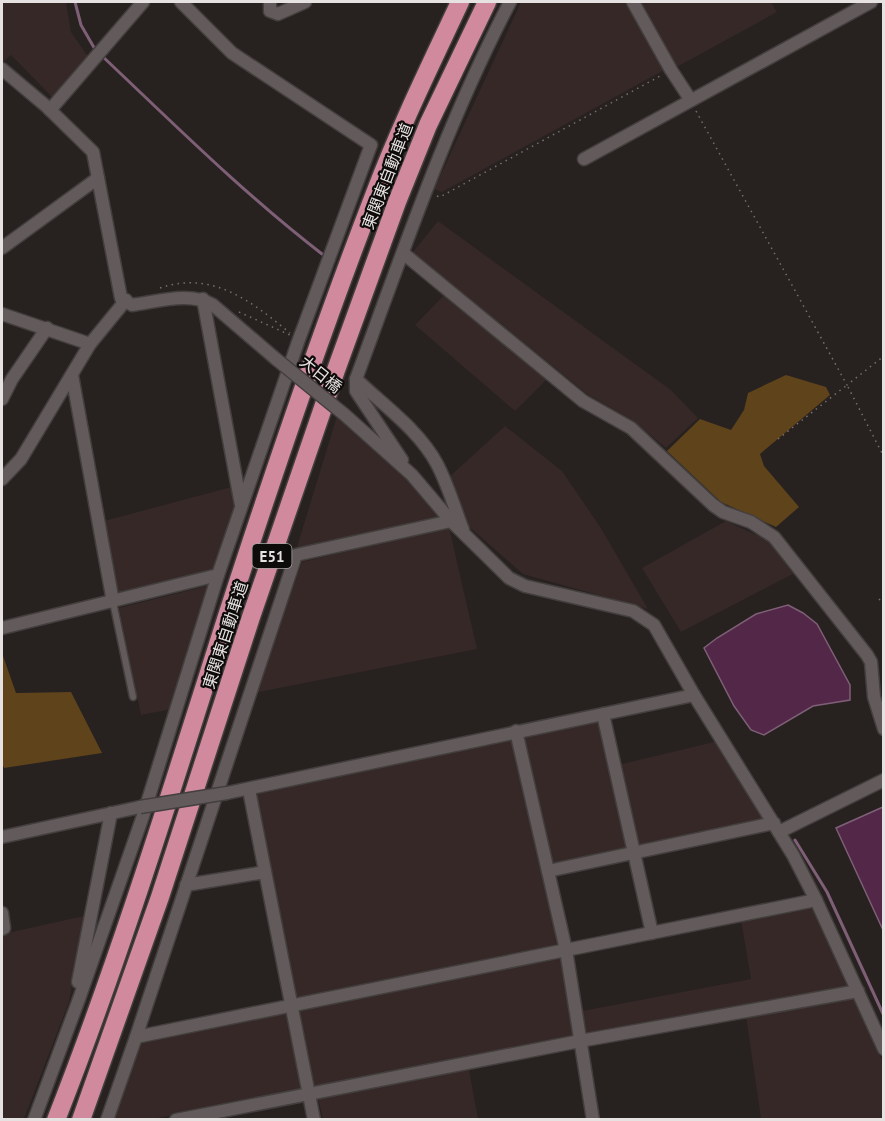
<svg xmlns="http://www.w3.org/2000/svg" width="885" height="1121" viewBox="0 0 885 1121" font-family="'PT Sans','Noto Sans JP',sans-serif">
	<style>
		.built { fill: #352827 }
		.green { fill: #5f431b }
		.water { fill: #522748; stroke: #7e5f76; stroke-width: 1.5 }
		.lines { fill: none; stroke-linecap: round; stroke-linejoin: round }
		.stream { stroke: #7e5f76; stroke-width: 3 }
		.service-casing { stroke: #433f3e; stroke-width: 9 }
		.minor-casing { stroke: #433f3e; stroke-width: 15 }
		.motorway-casing { stroke: #433f3e; stroke-width: 21 }
		.path { stroke: #75706f; stroke-width: 1.5; stroke-dasharray: 1.5 4.5; stroke-linecap: butt }
		.service { stroke: #635b5b; stroke-width: 6 }
		.minor { stroke: #635b5b; stroke-width: 12 }
		.motorway { stroke: #d0899d; stroke-width: 18 }
		.minor-bridge-casing { stroke: #433f3e; stroke-width: 15; stroke-linecap: butt }
		.minor-bridge { stroke: #635b5b; stroke-width: 12 }
		.labels { text-anchor: middle; dominant-baseline: central; stroke-width: 4.5; stroke-linejoin: round; paint-order: stroke }
		.shield { fill: #0e0b0b; stroke: #a5a2a1; stroke-width: 1.5 }
		.shield-label { font-size: 15px; font-weight: bold; fill: #e6e2e1 }
		.street-label { font-size: 16px; fill: #e6e2e1; stroke: #0e0b0b }
	</style>
	<rect width="100%" height="100%" fill="#272120"/>
	<g class="built">
		<path d="M 2,2 L 66,2 L 71,32 L 89,58 L 54,99 L 11,55 L 2,63 Z"/>
		<path d="M 521,2 L 629,2 L 666,69 L 442,192 L 434,189 Z"/>
		<path d="M 639,2 L 771,2 L 777,12 L 675,68 Z"/>
		<path d="M 438,221 L 671,390 L 698,418 L 666,448 L 632,420 L 587,394 L 413,252 Z"/>
		<path d="M 446,293 L 547,379 L 515,411 L 415,325 Z"/>
		<path d="M 337,416 L 409,481 L 442,519 L 296,550 Z"/>
		<path d="M 505,426 L 562,471 L 601,528 L 648,609 L 523,574 L 468,526 L 448,478 Z"/>
		<path d="M 235,486 L 238,505 L 214,573 L 118,596 L 104,521 Z"/>
		<path d="M 726,521 L 768,540 L 793,574 L 681,632 L 642,568 Z"/>
		<path d="M 449,527 L 477,649 L 254,693 L 302,562 Z"/>
		<path d="M 211,585 L 172,709 L 141,715 L 119,608 Z"/>
		<path d="M 599,721 L 629,849 L 552,866 L 523,737 Z"/>
		<path d="M 513,736 L 560,948 L 296,999 L 255,795 Z"/>
		<path d="M 718,741 L 767,821 L 638,847 L 622,764 Z"/>
		<path d="M 811,906 L 851,989 L 587,1035 L 582,1011 L 751,979 L 741,920 Z"/>
		<path d="M 84,916 L 69,1002 L 24,1119 L 2,1119 L 2,934 Z"/>
		<path d="M 560,956 L 573,1036 L 315,1088 L 299,1009 Z"/>
		<path d="M 854,995 L 883,1062 L 883,1119 L 761,1119 L 746,1016 Z"/>
		<path d="M 288,1009 L 304,1092 L 152,1119 L 114,1120 L 141,1041 Z"/>
		<path d="M 469,1069 L 478,1119 L 323,1119 L 318,1098 Z"/>
	</g>
	<g class="green">
		<path d="M 786,375 L 826,387 L 830,395 L 760,454 L 764,466 L 799,507 L 776,527 L 721,502 L 667,451 L 700,419 L 731,430 L 744,410 L 748,393 Z"/>
		<path d="M 2,653 L 16,693 L 71,692 L 102,753 L 4,768 L 2,763 Z"/>
	</g>
	<g class="water">
		<path d="M 788,605 L 803,613 L 817,624 L 850,685 L 850,700 L 813,706 L 764,735 L 751,730 L 734,706 L 704,648 L 717,638 L 756,614 Z"/>
		<path d="M 883,807 L 883,930 L 836,828 Z"/>
	</g>
	<g class="lines">
		<g class="stream">
			<path d="M 75,2 L 81,25 L 96,51"/>
			<path d="M 101,55 C 173,123 244,194 322,254"/>
			<path d="M 795,840 L 827,892 L 884,1016"/>
		</g>
		<defs>
			<path id="service" d="M 113,602 L 133,697"/>
			<g id="minor">
				<path d="M 270,2 L 270,11 L 278,14 L 305,2"/>
				<path d="M 633,2 L 671,70 L 690,99"/>
				<path d="M 2,69 L 46,106 L 93,152 L 121,298 L 132,305 C 157,302 190,291 213,305 L 276,359"/>
				<path d="M 50,110 L 143,2"/>
				<path d="M 584,159 L 871,2"/>
				<path d="M 2,248 L 98,178"/>
				<path d="M 403,253 L 583,401 L 631,428 L 713,505 L 723,512 L 751,522 L 774,537 L 867,655 L 871,662 L 874,697 L 884,729"/>
				<path d="M 203,299 L 241,505"/>
				<path d="M 2,314 L 90,344"/>
				<path d="M 72,375 L 113,602"/>
				<path d="M 356,379 C 384,406 419,430 437,464 C 448,485 455,509 463,530"/>
				<path d="M 2,399 L 12,379 L 47,328"/>
				<path d="M 345,415 L 412,475 L 451,521 L 509,578 L 525,586 L 633,611 L 654,625 L 694,695 L 793,855 L 816,900 L 884,1049"/>
				<path d="M 402,460 L 356,391 L 356,379 C 403,252 447,122 510,2"/>
				<path d="M 2,479 L 21,459 L 90,344 L 126,300"/>
				<path d="M 2,628 L 218,575"/>
				<path d="M 603,714 L 652,933"/>
				<path d="M 249,790 L 314,1120"/>
				<path d="M 227,793 L 694,695"/>
				<path d="M 779,832 L 884,780"/>
				<path d="M 2,837 L 140,807"/>
				<path d="M 548,871 L 774,823"/>
				<path d="M 186,885 L 265,872"/>
				<path d="M 2,913 L 4,928 L 2,929"/>
				<path d="M 78,982 L 111,813"/>
				<path d="M 136,1037 L 566,950 L 516,731"/>
				<path d="M 34,1120 L 79,999 L 143,816 L 218,575 L 298,342 L 371,145 L 232,53 L 181,2"/>
				<path d="M 107,1120 L 136,1037 L 296,555 L 451,521"/>
				<path d="M 176,1120 L 580,1041 L 858,991"/>
				<path d="M 593,1120 L 566,950 L 816,900"/>
			</g>
			<g id="motorway">
				<path d="M 56,1120 C 121,955 173,785 227,616 C 273,474 321,332 375,193 C 400,127 431,64 460,2"/>
				<path d="M 81,1120 L 160,897 L 251,617 L 336,370 L 397,202 L 428,125 L 487,2"/>
			</g>
		</defs>
		<use href="#service" class="service-casing"/>
		<use href="#minor" class="minor-casing"/>
		<use href="#motorway" class="motorway-casing"/>
		<g class="path">
			<path d="M 696,111 L 847,385 L 884,356"/>
			<path d="M 437,196 L 440,197 L 662,75"/>
			<path d="M 160,288 C 213,270 252,302 290,333"/>
			<path d="M 239,312 L 290,335"/>
			<path d="M 778,439 L 847,385 L 884,457"/>
			<path d="M 879,599 L 884,604"/>
		</g>
		<use href="#service" class="service"/>
		<use href="#minor" class="minor"/>
		<use href="#motorway" class="motorway"/>
		<defs>
			<g id="minor-bridge">
				<path d="M 276,359 L 345,415"/>
				<path d="M 140,807 L 227,793"/>
			</g>
		</defs>
		<use href="#minor-bridge" class="minor-bridge-casing"/>
		<use href="#minor-bridge" class="minor-bridge"/>
	</g>
	<g class="labels">
		<rect class="shield" x="252.5" y="544" width="39" height="24" rx="4.5"/>
		<g class="shield-label">
			<text x="272" y="556">E51</text>
		</g>
		<g class="street-label">
			<text transform="translate(387 176) rotate(-69)">東関東自動車道</text>
			<text transform="translate(321 374) rotate(39)">大日橋</text>
			<text transform="translate(225 635) rotate(-72)">東関東自動車道</text>
		</g>
	</g>
	<rect width="885" height="1121" fill="none" stroke="#e6e2e1" stroke-width="6"/>
</svg>
